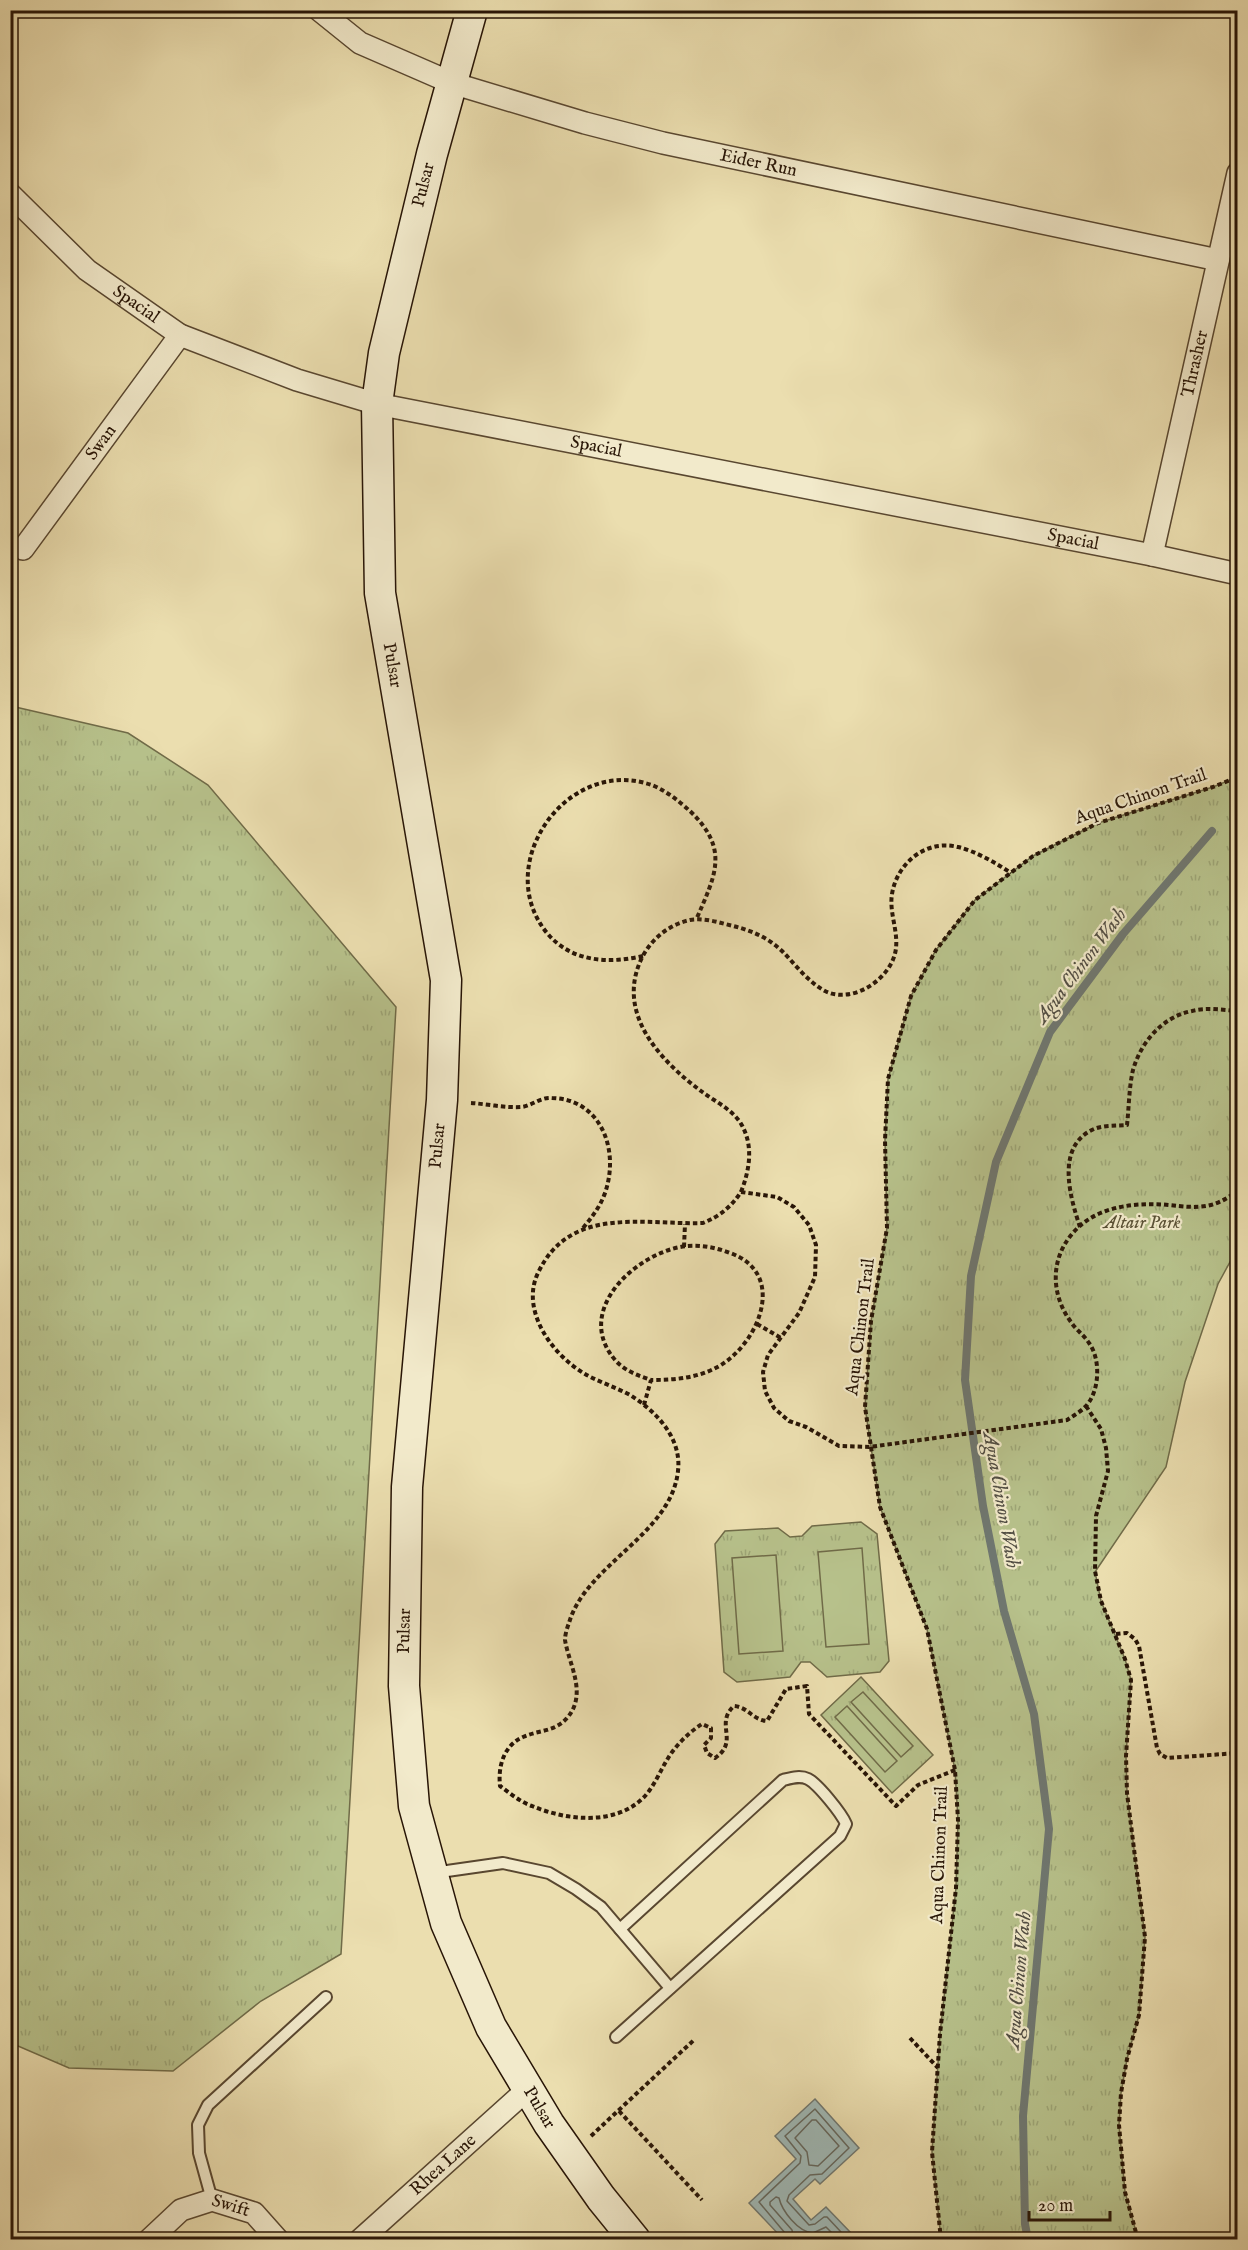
<svg xmlns="http://www.w3.org/2000/svg" width="1248" height="2250" viewBox="0 0 1248 2250" font-family="'IM FELL English',serif">
	<style>
		.grass { fill: url(#grass-tufts); stroke: #706b48; stroke-width: 1.5 }
		.pitch { fill: #b7c18b; stroke: #706b48; stroke-width: 1.5 }
		.water { fill: #9fb9b7; stroke: #6f7770; stroke-width: 1.5 }
		.lines { fill: none; stroke-linecap: round; stroke-linejoin: round }
		.shore { stroke: #64675e; stroke-width: 1.5 }
		.stream { stroke: #6f7770; stroke-width: 8 }
		.lane-casing { stroke: #594730; stroke-width: 14 }
		.street-casing { stroke: #594730; stroke-width: 24 }
		.secondary-casing { stroke: #281506; stroke-width: 33 }
		.path { stroke: #281506; stroke-width: 4; stroke-dasharray: 4.5 3; stroke-linecap: butt }
		.lane { stroke: #f2eacb; stroke-width: 10 }
		.street { stroke: #f2eacb; stroke-width: 21 }
		.secondary { stroke: #f2eacb; stroke-width: 30 }
		.labels { text-anchor: middle; dominant-baseline: central; stroke-width: 4.5; stroke-linejoin: round; paint-order: stroke }
		.street-label { font-size: 18px; fill: #281506; stroke: #f2eacb }
		.park-label { font-size: 18px; font-style: italic; fill: #5a5135; stroke: #f2eacb }
		.water-label { font-size: 20px; font-style: italic; fill: #524e44; stroke: #f2eacb }
	</style>
	<defs>
		<pattern id="grass-tufts" width="24" height="20" patternUnits="userSpaceOnUse" patternTransform="scale(1.5)"><rect width="24" height="20" fill="#b7c18b"/><path d="M3 7l-1-3M5 7V3M7 7l1-3M15 17l-1-3M17 17v-4M19 17l1-3" fill="none" stroke="#9da576"/></pattern>
	</defs>
	<rect width="100%" height="100%" fill="#ebdeaf"/>
	<filter id="stains"><feTurbulence type="fractalNoise" baseFrequency=".00333" numOctaves="4"/><feColorMatrix values="0 0 0 0 .2 0 0 0 0 .09 0 0 0 0 .02 0 0 0 .5 -.17"/></filter>
	<radialGradient id="worn" r=".72"><stop offset=".6" stop-color="#630" stop-opacity="0"/><stop offset="1" stop-color="#630" stop-opacity=".3"/></radialGradient>
	<g class="grass">
		<path d="M 11,706 L 128,733 L 208,785 L 396,1007 L 341,1954 L 261,2001 L 173,2071 L 69,2068 L 11,2043 Z"/>
		<path d="M 1237,777 L 1237,1249 L 1218,1284 L 1185,1382 L 1166,1467 L 1095,1572 L 1101,1601 L 1125,1659 L 1131,1680 L 1126,1756 L 1127,1793 L 1145,1937 L 1139,2015 L 1127,2059 L 1121,2093 L 1119,2125 L 1125,2192 L 1138,2239 L 941,2239 L 932,2152 L 940,2034 L 956,1888 L 958,1820 L 955,1770 L 927,1629 L 880,1507 L 865,1407 L 871,1321 L 887,1228 L 885,1140 L 888,1079 L 911,996 L 936,950 L 975,900 L 1033,856 L 1098,823 L 1213,787 Z"/>
		<path d="M 861,1522 L 877,1534 L 889,1661 L 880,1672 L 827,1677 L 810,1662 L 801,1662 L 790,1677 L 737,1682 L 724,1672 L 715,1544 L 725,1531 L 778,1528 L 790,1537 L 802,1536 L 812,1526 Z"/>
		<path d="M 861,1677 L 933,1755 L 892,1793 L 821,1715 Z"/>
	</g>
	<g class="pitch">
		<path d="M 862,1548 L 869,1644 L 826,1647 L 818,1552 Z"/>
		<path d="M 776,1555 L 783,1651 L 739,1654 L 732,1558 Z"/>
		<path d="M 863,1692 L 913,1746 L 901,1757 L 851,1702 Z"/>
		<path d="M 847,1706 L 897,1761 L 885,1772 L 835,1717 Z"/>
	</g>
	<path class="water" d="M 815,2099 L 859,2148 L 820,2184 L 815,2179 L 793,2199 L 811,2220 L 826,2207 L 851,2233 L 844,2239 L 783,2239 L 749,2203 L 796,2159 L 775,2136 Z"/>
	<g class="lines">
		<g class="shore">
			<path d="M 812,2120 L 816,2120 L 839,2146 L 818,2166 L 809,2165 L 807,2152 L 795,2138 Z"/>
			<path d="M 787,2240 L 785,2233 L 759,2202 L 800,2163 L 801,2156 L 785,2136 L 815,2109 L 849,2148 L 822,2174 L 810,2175 L 789,2195 L 787,2201 L 809,2225 L 815,2224 L 824,2217 L 827,2217 L 841,2232 L 841,2240"/>
			<path d="M 794,2240 L 792,2230 L 770,2205 L 770,2202 L 776,2197 L 779,2198 C 782,2211 798,2232 813,2233 L 826,2227 L 833,2234 L 833,2240"/>
		</g>
		<path class="stream" d="M 1028,2240 L 1025,2224 L 1023,2116 L 1049,1829 L 1034,1714 L 1004,1611 L 983,1506 L 965,1380 L 971,1276 L 996,1162 L 1050,1032 L 1123,934 L 1212,831"/>
		<defs>
			<g id="lane">
				<path d="M 433,1873 L 503,1863 L 549,1873 L 576,1889 L 601,1907 L 670,1988"/>
				<path d="M 616,2037 L 840,1836 L 846,1824 C 842,1814 818,1784 808,1779 C 800,1775 791,1778 783,1780 L 620,1929"/>
				<path d="M 212,2200 L 199,2153 L 198,2125 L 208,2105 L 326,1997"/>
			</g>
			<g id="street">
				<path id="s1" d="M 319,10 L 360,43 L 452,83 L 585,123 L 663,143 L 1218,260"/>
				<path id="s2" d="M 10,194 L 87,270 L 180,335 L 297,380 L 377,404 L 1152,555 L 1238,574"/>
				<path id="s3" d="M 23,549 L 180,335"/>
				<path id="s4" d="M 1152,555 L 1238,173"/>
				<path id="s5" d="M 149,2240 L 181,2210 L 212,2200 L 254,2213 L 278,2240"/>
				<path id="s6" d="M 360,2240 L 528,2089"/>
			</g>
			<g id="secondary">
				<path id="s7" d="M 472,10 L 432,154 L 384,353 L 377,404 L 380,593 L 446,980 L 442,1100 L 407,1487 L 404,1686 L 414,1806 L 446,1923 L 491,2027 L 549,2124 L 601,2198 L 635,2240"/>
			</g>
		</defs>
		<use href="#lane" class="lane-casing"/>
		<use href="#street" class="street-casing"/>
		<use href="#secondary" class="secondary-casing"/>
		<g class="path">
			<path d="M 643,956 C 608,964 571,962 547,933 C 492,866 564,761 645,783 C 662,787 679,801 691,812 C 730,850 715,876 696,920"/>
			<path d="M 1238,993 L 1234,1025 L 1238,1053"/>
			<path d="M 471,1103 C 487,1104 505,1108 521,1107 C 532,1106 540,1097 552,1098 C 601,1099 620,1150 605,1193 C 600,1207 592,1217 583,1228"/>
			<path d="M 741,1192 C 750,1169 754,1144 740,1122 C 730,1108 714,1101 701,1091 C 662,1062 617,1016 640,962 C 649,941 667,925 690,920 C 702,918 714,921 725,924 C 747,929 765,935 782,951 C 795,964 808,982 825,991 C 853,1005 893,978 896,948 C 898,930 889,912 892,894 C 897,863 926,839 958,847 C 975,851 996,863 1011,873"/>
			<path d="M 1080,1227 C 1070,1197 1055,1146 1094,1129 C 1104,1125 1116,1126 1127,1125 C 1129,1107 1129,1087 1133,1070 C 1141,1042 1162,1017 1192,1011 C 1206,1007 1223,1010 1238,1011"/>
			<path d="M 684,1247 L 685,1224"/>
			<path d="M 757,1324 L 781,1338"/>
			<path d="M 644,1405 L 651,1380 C 639,1376 625,1371 616,1361 C 575,1315 627,1262 672,1249 C 692,1243 712,1246 730,1253 C 787,1273 760,1341 721,1365 C 699,1378 676,1380 651,1380"/>
			<path d="M 1086,1406 L 1101,1429 L 1106,1448 L 1108,1471 L 1096,1516 L 1095,1571 L 1101,1601 L 1125,1659 L 1131,1680 L 1126,1756 L 1127,1793 L 1145,1937 L 1139,2015 L 1127,2059 L 1121,2093 L 1119,2125 L 1125,2192 L 1138,2240"/>
			<path d="M 1116,1634 L 1127,1633 L 1135,1639 L 1139,1646 L 1157,1748 L 1160,1754 L 1167,1758 L 1238,1753"/>
			<path d="M 955,1770 L 918,1785 L 896,1806 L 809,1714 L 807,1686 L 786,1689 L 767,1721 C 753,1720 748,1707 734,1706 C 714,1724 740,1741 715,1758 L 707,1753 L 704,1745 L 711,1738 L 711,1728 L 702,1724 C 688,1733 675,1746 667,1760 C 659,1773 653,1789 642,1799 C 613,1826 565,1820 532,1806 C 520,1802 510,1793 500,1786 C 498,1767 503,1746 523,1737 C 538,1730 555,1732 567,1718 C 588,1694 569,1665 565,1640 C 565,1635 567,1628 569,1623 C 586,1564 671,1535 678,1471 C 682,1438 656,1411 630,1395 C 615,1387 599,1382 585,1374 C 552,1355 520,1310 538,1273 C 570,1205 642,1225 703,1223 C 720,1216 731,1207 741,1192 L 777,1197 L 794,1207 L 809,1225 L 816,1245 L 815,1277 L 799,1313 L 768,1355 L 763,1372 L 765,1391 L 774,1408 L 789,1421 L 806,1427 L 839,1446 L 869,1447 L 1067,1420 C 1073,1416 1080,1412 1085,1407 C 1100,1392 1101,1359 1089,1343 C 1084,1335 1076,1330 1071,1322 C 1051,1295 1050,1260 1072,1234 C 1095,1206 1135,1202 1169,1205 C 1197,1208 1214,1210 1238,1190"/>
			<path d="M 910,2038 L 938,2068"/>
			<path d="M 619,2111 L 702,2200"/>
			<path d="M 591,2136 L 695,2039"/>
			<path d="M 941,2240 L 932,2152 L 940,2034 L 956,1888 L 958,1820 L 955,1770 L 927,1629 L 880,1507 L 865,1407 L 871,1321 L 887,1228 L 885,1140 L 888,1079 L 911,996 L 936,950 L 975,900 L 1033,856 L 1098,823 L 1213,787 L 1238,777"/>
		</g>
		<use href="#lane" class="lane"/>
		<use href="#street" class="street"/>
		<use href="#secondary" class="secondary"/>
	</g>
	<g class="labels">
		<g class="street-label">
			<text stroke="none"><textPath href="#s1" startOffset="470">Eider Run</textPath></text>
			<text transform="translate(424 185) rotate(-76)">Pulsar</text>
			<text stroke="none"><textPath href="#s2" startOffset="168">Spacial</textPath></text>
			<text stroke="none"><textPath href="#s4" startOffset="196">Thrasher</textPath></text>
			<text stroke="none"><textPath href="#s3" startOffset="132">Swan</textPath></text>
			<text stroke="none"><textPath href="#s2" startOffset="654">Spacial</textPath></text>
			<text stroke="none"><textPath href="#s2" startOffset="1140">Spacial</textPath></text>
			<text stroke="none"><textPath href="#s7" startOffset="668">Pulsar</textPath></text>
			<text transform="translate(1141 797) rotate(-19)">Aqua Chinon Trail</text>
			<text transform="translate(438 1146) rotate(-85)">Pulsar</text>
			<text transform="translate(861 1327) rotate(-83)">Aqua Chinon Trail</text>
			<text transform="translate(405 1631) rotate(-89)">Pulsar</text>
			<text transform="translate(940 1855) rotate(-88)">Aqua Chinon Trail</text>
			<text stroke="none"><textPath href="#s7" startOffset="2144">Pulsar</textPath></text>
			<text stroke="none"><textPath href="#s6" startOffset="112">Rhea Lane</textPath></text>
			<text stroke="none"><textPath href="#s5" startOffset="96">Swift</textPath></text>
		</g>
		<g class="park-label">
			<text x="1142" y="1223">Altair Park</text>
		</g>
		<g class="water-label">
			<text transform="translate(1081 966) rotate(-53)">Agua Chinon Wash</text>
			<text transform="translate(1001 1500) rotate(80)">Agua Chinon Wash</text>
			<text transform="translate(1019 1980) rotate(-85)">Agua Chinon Wash</text>
		</g>
	</g>
	<rect width="1248" height="2250" fill="none" stroke="#ebdeaf" stroke-width="36"/>
	<rect x="12" y="12" width="1224" height="2226" fill="none" stroke="#281506" stroke-width="3"/>
	<rect x="18" y="18" width="1212" height="2214" fill="none" stroke="#281506" stroke-width="1.5"/>
	<path d="M1029 2211v9h81v-9" fill="none" stroke="#281506" stroke-width="3"/>
	<text x="1038" y="2211" font-size="18" fill="#281506" stroke="#f2eacb" stroke-width="4.5" paint-order="stroke">20 m</text>
	<rect width="100%" height="100%" filter="url(#stains)"/>
	<rect width="100%" height="100%" fill="url(#worn)"/>
</svg>
